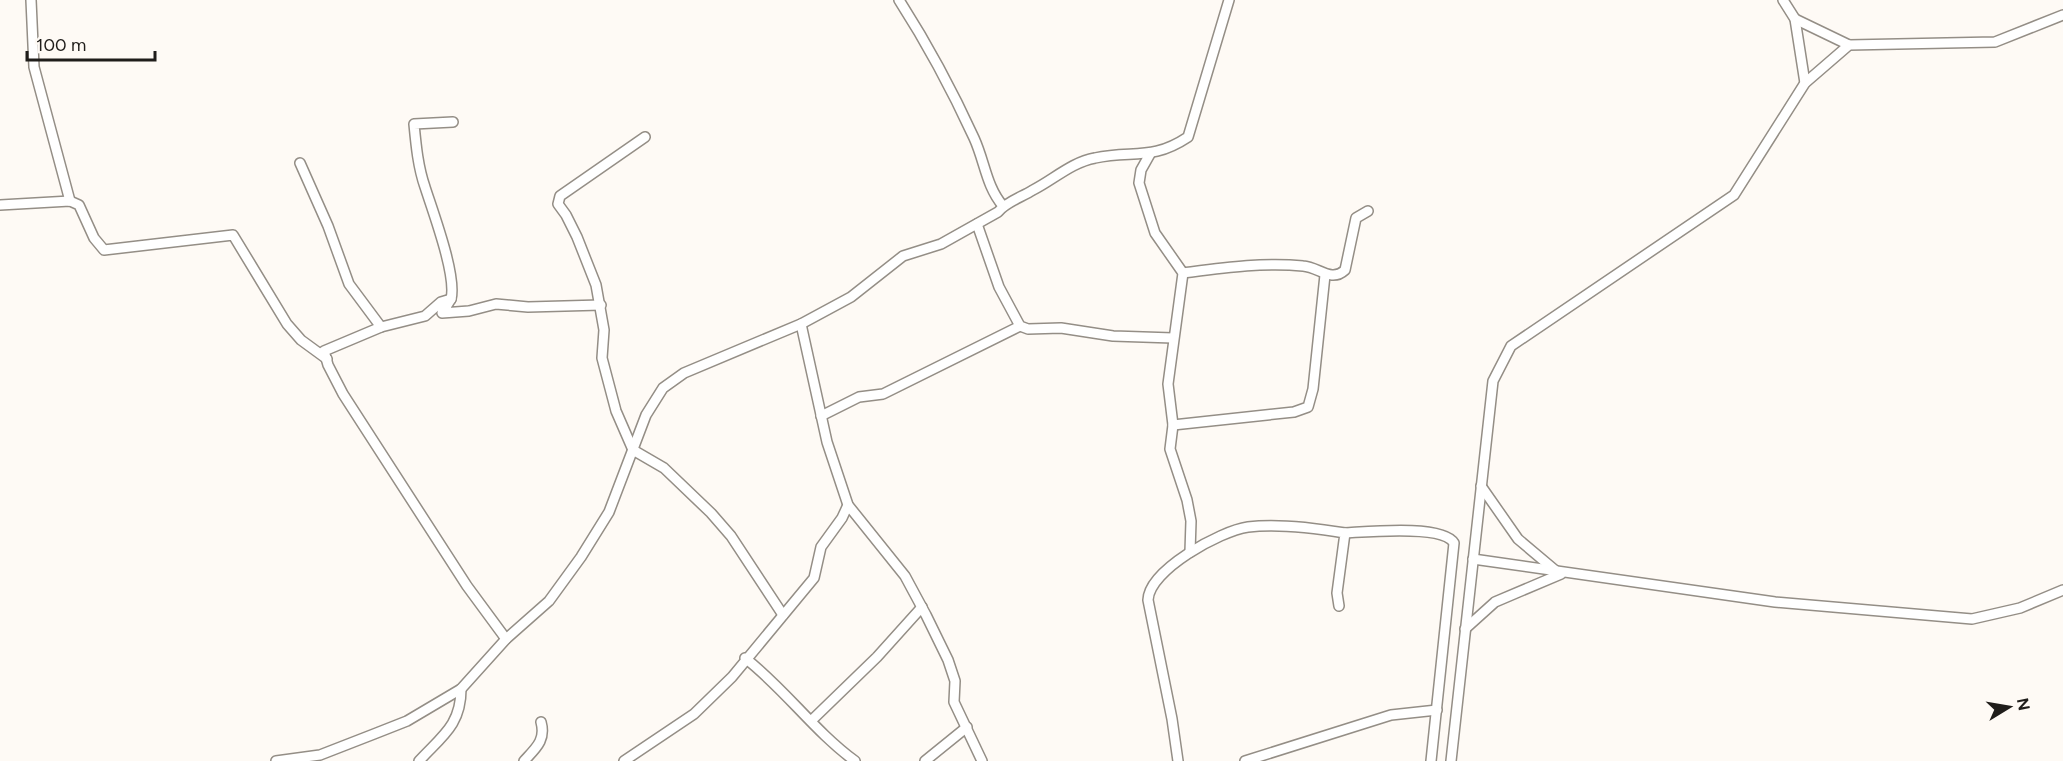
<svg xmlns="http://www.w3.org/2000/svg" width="2063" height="761" viewBox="0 0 2063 761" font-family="Figtree,sans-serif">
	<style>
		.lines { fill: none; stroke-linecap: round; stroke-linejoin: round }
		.street-casing { stroke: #948e86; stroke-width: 12 }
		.street { stroke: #fff; stroke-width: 9 }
	</style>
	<rect width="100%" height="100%" fill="#fefaf5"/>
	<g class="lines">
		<defs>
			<g id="street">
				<path d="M 31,0 L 34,67 L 70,201"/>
				<path d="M 899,0 C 928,45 952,90 974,138 C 985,162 986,186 1003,206"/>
				<path d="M 1783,0 L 1795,19 L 1805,83"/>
				<path d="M 1795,19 L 1849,45"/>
				<path d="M 645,137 L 560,196 L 558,204 L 566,215 L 577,237 L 596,285 L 604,330 L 602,358 L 616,411 L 633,450 L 664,468 L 711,513 L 731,536 L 783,615"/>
				<path d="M 1150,154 L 1141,170 L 1139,183 L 1155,233 L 1183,273 L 1168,384 L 1173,425 L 1170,449 L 1187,500 L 1191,521 L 1190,552"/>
				<path d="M 300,163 L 328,226 L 349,284 L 381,327"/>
				<path d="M 0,205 L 70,201 L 79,205 L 94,238 L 104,250 L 233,235 L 287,324 L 301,340 L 327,359"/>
				<path d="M 977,224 L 999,287 L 1020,326 L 1028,329 L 1061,328 L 1113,336 L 1173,338"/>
				<path d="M 1183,273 C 1222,268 1263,262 1303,266 C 1319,267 1331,283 1345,270 L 1356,218 L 1368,211"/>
				<path d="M 451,299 C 457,276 433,212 425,187 C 418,167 416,145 414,124 L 453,122"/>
				<path d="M 801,324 L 827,442 L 848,505 L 905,576 L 926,615 L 948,660 L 955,681 L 954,702 L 982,761"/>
				<path d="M 821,416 L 859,397 L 883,394 L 1020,326"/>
				<path d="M 1173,425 L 1294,412 L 1308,407 L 1313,389 L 1325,275"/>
				<path d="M 1481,486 L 1518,539 L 1556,571"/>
				<path d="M 1345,533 C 1366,532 1443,524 1454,543 L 1431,761"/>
				<path d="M 1473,559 L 1775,602 L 1972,619 L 2020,608 L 2063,590"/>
				<path d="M 1465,629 L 1495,602 L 1561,574"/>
				<path d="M 506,639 L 467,586 L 343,394 L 328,365 L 324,351 L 381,327 L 425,316 L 441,302 L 451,299 L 442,313 L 469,311 L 496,304 L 528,307 L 601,305"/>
				<path d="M 745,658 C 785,689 814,731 855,761"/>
				<path d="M 812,720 L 877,657 L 922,607"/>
				<path d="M 276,761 L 320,755 L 374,734 L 407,721 L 461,689 L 506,639 L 549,601 L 581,557 L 609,512 L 646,415 L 663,388 L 684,373 L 801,324 L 851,297 L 903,256 L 941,244 L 998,212 C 1006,202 1022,197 1033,190 C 1053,180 1072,162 1095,158 C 1133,150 1152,161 1188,137 L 1229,0"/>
				<path d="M 419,761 C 442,736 461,725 461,689"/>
				<path d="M 524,761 C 536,748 546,740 541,722"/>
				<path d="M 624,761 L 694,714 L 732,677 L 814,578 L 821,547 L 842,518 L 848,505"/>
				<path d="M 925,761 L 967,727"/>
				<path d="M 1178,761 L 1172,719 L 1148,600 C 1149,570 1220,531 1248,527 C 1279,523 1315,528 1345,533 L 1337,593 L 1339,606"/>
				<path d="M 1245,761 L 1391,715 L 1437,710"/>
				<path d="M 1451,761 L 1493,381 L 1511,346 L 1734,195 L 1805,83 L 1849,45 L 1995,42 L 2063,15"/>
			</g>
		</defs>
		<use href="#street" class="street-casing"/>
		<use href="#street" class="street"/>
	</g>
	<g transform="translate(2009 707) rotate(79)" stroke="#fefaf5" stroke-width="4.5" paint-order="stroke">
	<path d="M0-4.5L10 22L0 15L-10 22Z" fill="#1f1d1a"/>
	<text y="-9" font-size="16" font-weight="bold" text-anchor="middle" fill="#1f1d1a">N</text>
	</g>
	<path d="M27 51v9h128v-9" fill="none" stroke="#1f1d1a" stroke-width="3"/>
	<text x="36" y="51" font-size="18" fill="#1f1d1a" stroke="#fefaf5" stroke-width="4.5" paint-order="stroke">100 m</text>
</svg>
